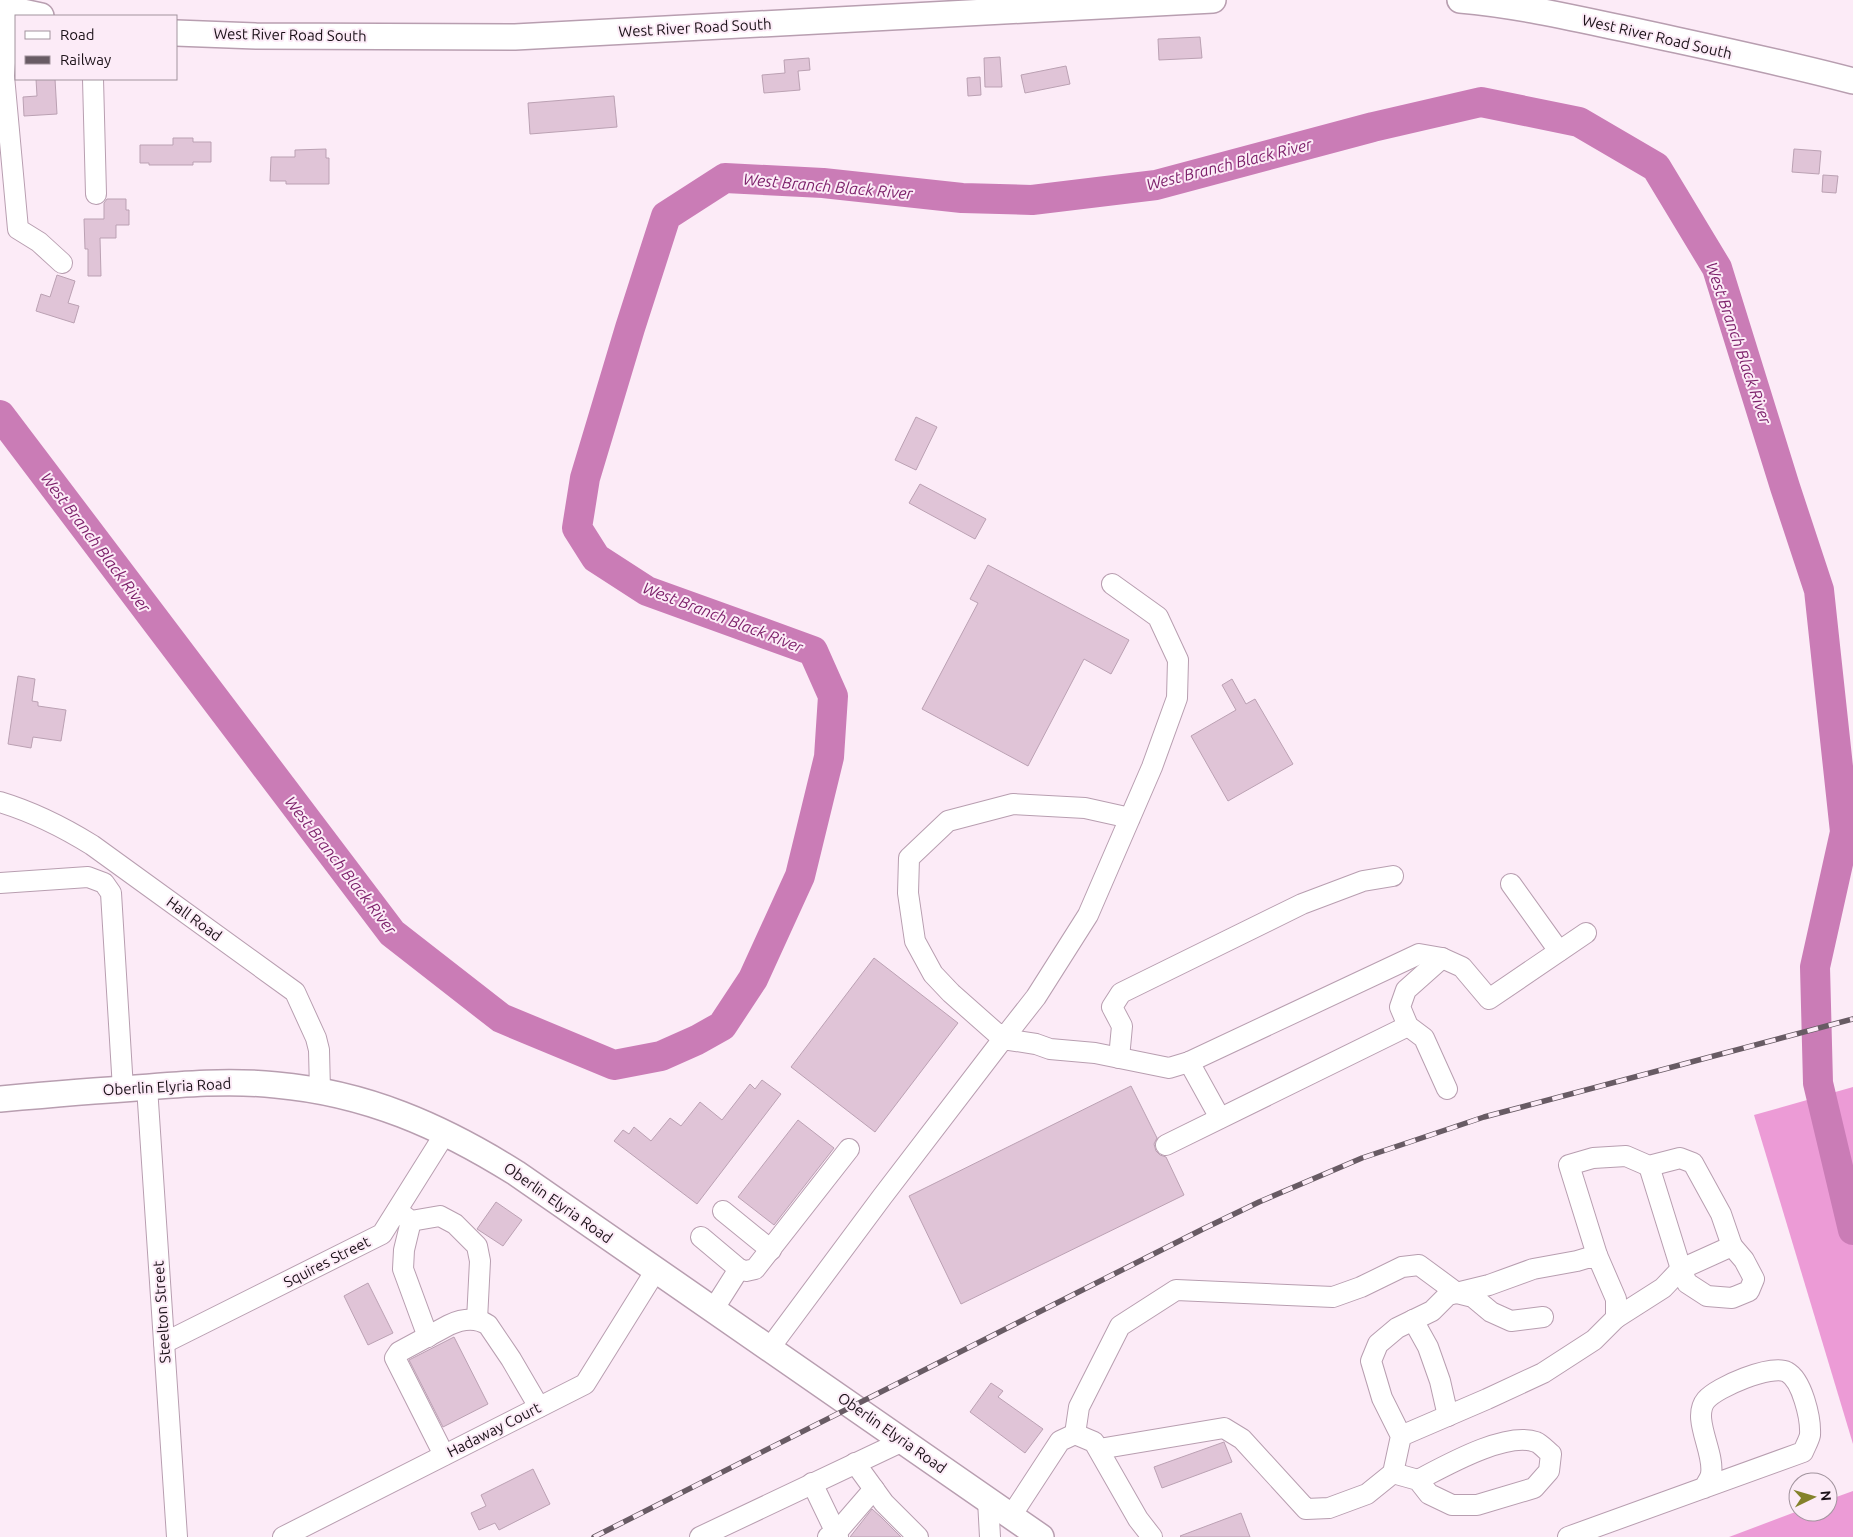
<svg xmlns="http://www.w3.org/2000/svg" width="1853" height="1537" font-family="Ubuntu,sans-serif">
	<rect width="100%" height="100%" fill="#fcebf7"/>
	<g fill="#ec9bd6">
		<polygon points="1853,1087 1853,1444 1754,1115"/>
		<polygon points="1853,1491 1853,1537 1729,1537 1798,1511 1828,1512 1828,1500"/>
	</g>
	<g fill="none" stroke-linecap="round" stroke-linejoin="round">
		<polyline stroke="#ca7cb6" stroke-width="30" points="0,415 392,933 501,1018 614,1065 661,1056 697,1040 722,1026 753,979 800,876 829,757 833,696 813,651 647,591 596,558 577,528 585,478 630,328 666,216 725,178 823,183 962,198 1032,200 1156,185 1373,127 1481,102 1579,122 1656,167 1717,268 1785,487 1819,590 1845,832 1815,967 1818,1083 1853,1230"/>
	</g>
	<g fill="#e0c4d7" stroke="#bba1b3">
		<polygon points="1200,37 1202,58 1159,60 1158,39"/>
		<polygon points="1000,57 1002,87 985,87 984,58"/>
		<polygon points="809,58 810,70 798,71 800,90 764,93 762,75 785,73 784,60"/>
		<polygon points="1066,66 1070,84 1025,93 1021,75"/>
		<polygon points="980,77 981,95 968,96 967,78"/>
		<polygon points="36,79 55,79 57,114 24,116 23,97 37,96"/>
		<polygon points="614,96 617,127 530,134 528,103"/>
		<polygon points="173,138 193,138 193,142 211,142 211,162 193,162 193,165 149,165 149,163 140,163 140,145 173,145"/>
		<polygon points="326,149 326,158 329,158 329,184 286,184 286,181 270,181 271,157 295,157 295,150"/>
		<polygon points="1794,149 1821,151 1819,174 1792,172"/>
		<polygon points="1823,175 1838,176 1836,193 1822,192"/>
		<polygon points="107,199 126,199 126,210 129,210 129,225 116,225 116,238 100,238 101,276 88,276 88,249 85,249 84,219 104,219 104,203"/>
		<polygon points="57,275 75,281 68,303 79,306 74,323 36,311 41,294 50,297"/>
		<polygon points="916,417 937,427 916,470 895,460"/>
		<polygon points="920,484 986,519 975,539 909,503"/>
		<polygon points="988,565 1129,640 1111,674 1084,659 1028,766 922,709 978,603 970,599"/>
		<polygon points="18,676 35,679 32,701 38,702 38,706 66,710 61,741 33,737 31,748 8,744"/>
		<polygon points="1232,679 1246,704 1255,699 1293,764 1228,801 1191,736 1236,710 1222,685"/>
		<polygon points="874,958 958,1023 875,1132 791,1067"/>
		<polygon points="762,1080 781,1094 697,1204 614,1141 623,1130 629,1134 634,1127 651,1141 670,1118 681,1126 700,1102 722,1120 750,1084 755,1089"/>
		<polygon points="1131,1086 1157,1138 1154,1144 1156,1151 1160,1155 1166,1157 1184,1195 961,1304 909,1196"/>
		<polygon points="798,1120 834,1148 774,1225 738,1197"/>
		<polygon points="496,1202 522,1220 503,1246 477,1229"/>
		<polygon points="368,1283 393,1333 368,1345 344,1296"/>
		<polygon points="454,1337 488,1404 443,1427 409,1360"/>
		<polygon points="991,1383 1003,1391 998,1397 1043,1429 1025,1453 970,1412"/>
		<polygon points="1224,1442 1232,1462 1162,1488 1154,1467"/>
		<polygon points="533,1469 550,1504 499,1530 495,1523 479,1530 471,1513 486,1506 481,1495"/>
		<polygon points="872,1509 881,1517 901,1537 850,1537"/>
		<polygon points="1241,1513 1250,1537 1181,1537 1180,1536"/>
	</g>
	<g fill="none" stroke-linecap="round" stroke-linejoin="round">
		<g stroke="#b89eb0" stroke-width="22">
			<g id="minor">
				<polyline points="9,9 4,76 18,229 39,242 62,263"/>
				<polyline points="93,79 96,194"/>
				<polyline points="1112,584 1158,617 1178,660 1177,698 1152,767 1088,915 1036,997 1003,1039 951,993 933,974 915,941 908,893 909,858 948,821 1013,804 1085,808 1130,818"/>
				<path d="M 0,802 C 33,812 63,827 92,845 L 295,992 L 316,1038 L 319,1050 L 320,1091"/>
				<polyline points="0,883 88,877 104,883 111,893 123,1089"/>
				<polyline points="1511,884 1559,951"/>
				<polyline points="1442,958 1406,990 1400,1007 1408,1026 1424,1038 1447,1089"/>
				<polyline points="1119,1058 1122,1026 1112,1007 1121,993 1302,904 1363,881 1393,876"/>
				<polyline points="1189,1062 1220,1118"/>
				<polyline points="147,1087 177,1537"/>
				<polyline points="1166,1145 1408,1026"/>
				<polyline points="1649,1166 1681,1269 1687,1283 1707,1296 1732,1298 1749,1291 1754,1279 1744,1260 1732,1246"/>
				<polyline points="397,1211 411,1221 440,1216 455,1224 477,1246 480,1261 477,1320"/>
				<polyline points="723,1211 771,1250"/>
				<polyline points="411,1221 404,1250 403,1269 428,1337"/>
				<polyline points="701,1237 739,1269"/>
				<polyline points="1597,1255 1569,1165 1593,1158 1626,1156 1649,1166 1680,1158 1693,1163 1721,1214 1732,1246 1681,1269 1663,1288 1616,1318"/>
				<polyline points="713,1310 739,1269 746,1271 755,1269 849,1149"/>
				<polyline points="1413,1320 1428,1347 1440,1381 1448,1416"/>
				<polyline points="164,1343 382,1234 446,1132"/>
				<polyline points="769,1349 882,1197 1003,1039 1036,1044 1050,1049 1095,1053 1169,1068 1189,1062 1419,954 1442,958 1462,967 1489,999 1586,933"/>
				<polyline points="1075,1434 1079,1407 1120,1326 1176,1290 1333,1297 1361,1287 1402,1267 1419,1265 1457,1293 1473,1297 1491,1312 1511,1321 1543,1317"/>
				<polyline points="1099,1449 1224,1428 1242,1439 1306,1509 1329,1508 1367,1494 1393,1473 1401,1436 1382,1398 1371,1361 1378,1344 1397,1328 1432,1311 1448,1295 1489,1285 1533,1269 1577,1261 1597,1255 1616,1299 1616,1318 1594,1340 1543,1373 1487,1399 1401,1436"/>
				<path d="M 444,1455 L 395,1358 L 399,1352 L 449,1325 C 462,1319 476,1317 488,1325 L 511,1359 L 539,1407"/>
				<polyline points="855,1463 884,1503 918,1537"/>
				<path d="M 1393,1473 L 1418,1480 L 1429,1494 L 1452,1505 L 1477,1505 L 1534,1488 L 1549,1471 L 1551,1454 C 1547,1451 1541,1444 1536,1442 C 1506,1431 1445,1466 1418,1480"/>
				<polyline points="812,1483 838,1537"/>
				<polyline points="988,1500 990,1537"/>
				<polyline points="1011,1516 1060,1441 1075,1434 1094,1442 1138,1519 1152,1537"/>
				<polyline points="283,1537 585,1384 656,1270"/>
				<polyline points="700,1537 903,1441"/>
				<polyline points="828,1537 836,1533 874,1489"/>
				<path d="M 1568,1537 L 1803,1452 C 1805,1447 1809,1440 1810,1435 C 1811,1418 1802,1380 1787,1372 C 1771,1364 1717,1387 1706,1400 C 1691,1418 1715,1452 1711,1474 C 1710,1479 1706,1484 1704,1488"/>
			</g>
		</g>
		<g stroke="#b89eb0" stroke-width="28">
			<g id="major">
				<path d="M 1460,0 C 1519,5 1577,19 1635,31 C 1708,47 1781,62 1853,81"/>
				<polyline points="0,7 41,16"/>
				<polyline points="176,33 256,36 515,37 1213,0"/>
				<path d="M 0,1099 C 45,1095 91,1091 136,1088 C 183,1084 230,1080 276,1085 C 366,1093 441,1126 516,1173 L 1041,1537"/>
			</g>
		</g>
		<use href="#minor" stroke="#fff" stroke-width="20"/>
		<use href="#major" stroke="#fff" stroke-width="25"/>
		<g stroke="#685b64" stroke-width="5.5">
			<polyline id="rail" points="594,1537 1203,1229 1259,1202 1362,1158 1484,1117 1853,1019"/>
		</g>
		<use href="#rail" stroke="#fcebf7" stroke-width="4" stroke-dasharray="11" stroke-linecap="butt"/>
	</g>
	<g text-anchor="middle" stroke-width="4" stroke-linejoin="round" paint-order="stroke">
		<g font-size="15" fill="#1b1118" stroke="#fcebf7">
			<text transform="translate(695 28) rotate(-3)" y="5">West River Road South</text>
			<text transform="translate(290 35) rotate(1)" y="5">West River Road South</text>
			<text transform="translate(1657 37) rotate(13)" y="5">West River Road South</text>
			<text transform="translate(194 919) rotate(36)" y="5">Hall Road</text>
			<text transform="translate(167 1087) rotate(-3)" y="5">Oberlin Elyria Road</text>
			<text transform="translate(558 1203) rotate(35)" y="5">Oberlin Elyria Road</text>
			<text transform="translate(327 1262) rotate(-27)" y="5">Squires Street</text>
			<text transform="translate(162 1312) rotate(-94)" y="5">Steelton Street</text>
			<text transform="translate(494 1430) rotate(-27)" y="5">Hadaway Court</text>
			<text transform="translate(892 1433) rotate(35)" y="5">Oberlin Elyria Road</text>
		</g>
		<g font-size="16" font-style="italic" fill="#7d216b" stroke="#fcebf7">
			<text transform="translate(1229 164) rotate(-14)" y="6">West Branch Black River</text>
			<text transform="translate(828 186) rotate(5)" y="6">West Branch Black River</text>
			<text transform="translate(1739 343) rotate(71)" y="6">West Branch Black River</text>
			<text transform="translate(96 542) rotate(53)" y="6">West Branch Black River</text>
			<text transform="translate(723 617) rotate(21)" y="6">West Branch Black River</text>
			<text transform="translate(341 865) rotate(52)" y="6">West Branch Black River</text>
		</g>
	</g>
	<rect x="15" y="15" width="162" height="65" fill="#fcebf7" stroke="#a2949e"/>
	<rect x="25" y="31" width="25" height="8" fill="#ffffff" stroke="#a2949e"/>
	<text x="60" y="40" font-size="15" fill="#1b1118">Road</text>
	<rect x="25" y="56" width="25" height="8" fill="#685b64" stroke="#a2949e"/>
	<text x="60" y="65" font-size="15" fill="#1b1118">Railway</text>
	<g transform="translate(1813 1497) rotate(85)"><circle r="24" fill="#fcebf7" stroke="#a2949e"/>
	<path d="M0-4L9 19L0 12L-9 19Z" fill="#84822b"/>
	<text y="-8" font-size="14" font-weight="bold" text-anchor="middle" fill="#1b1118">N</text>
	</g>
</svg>
